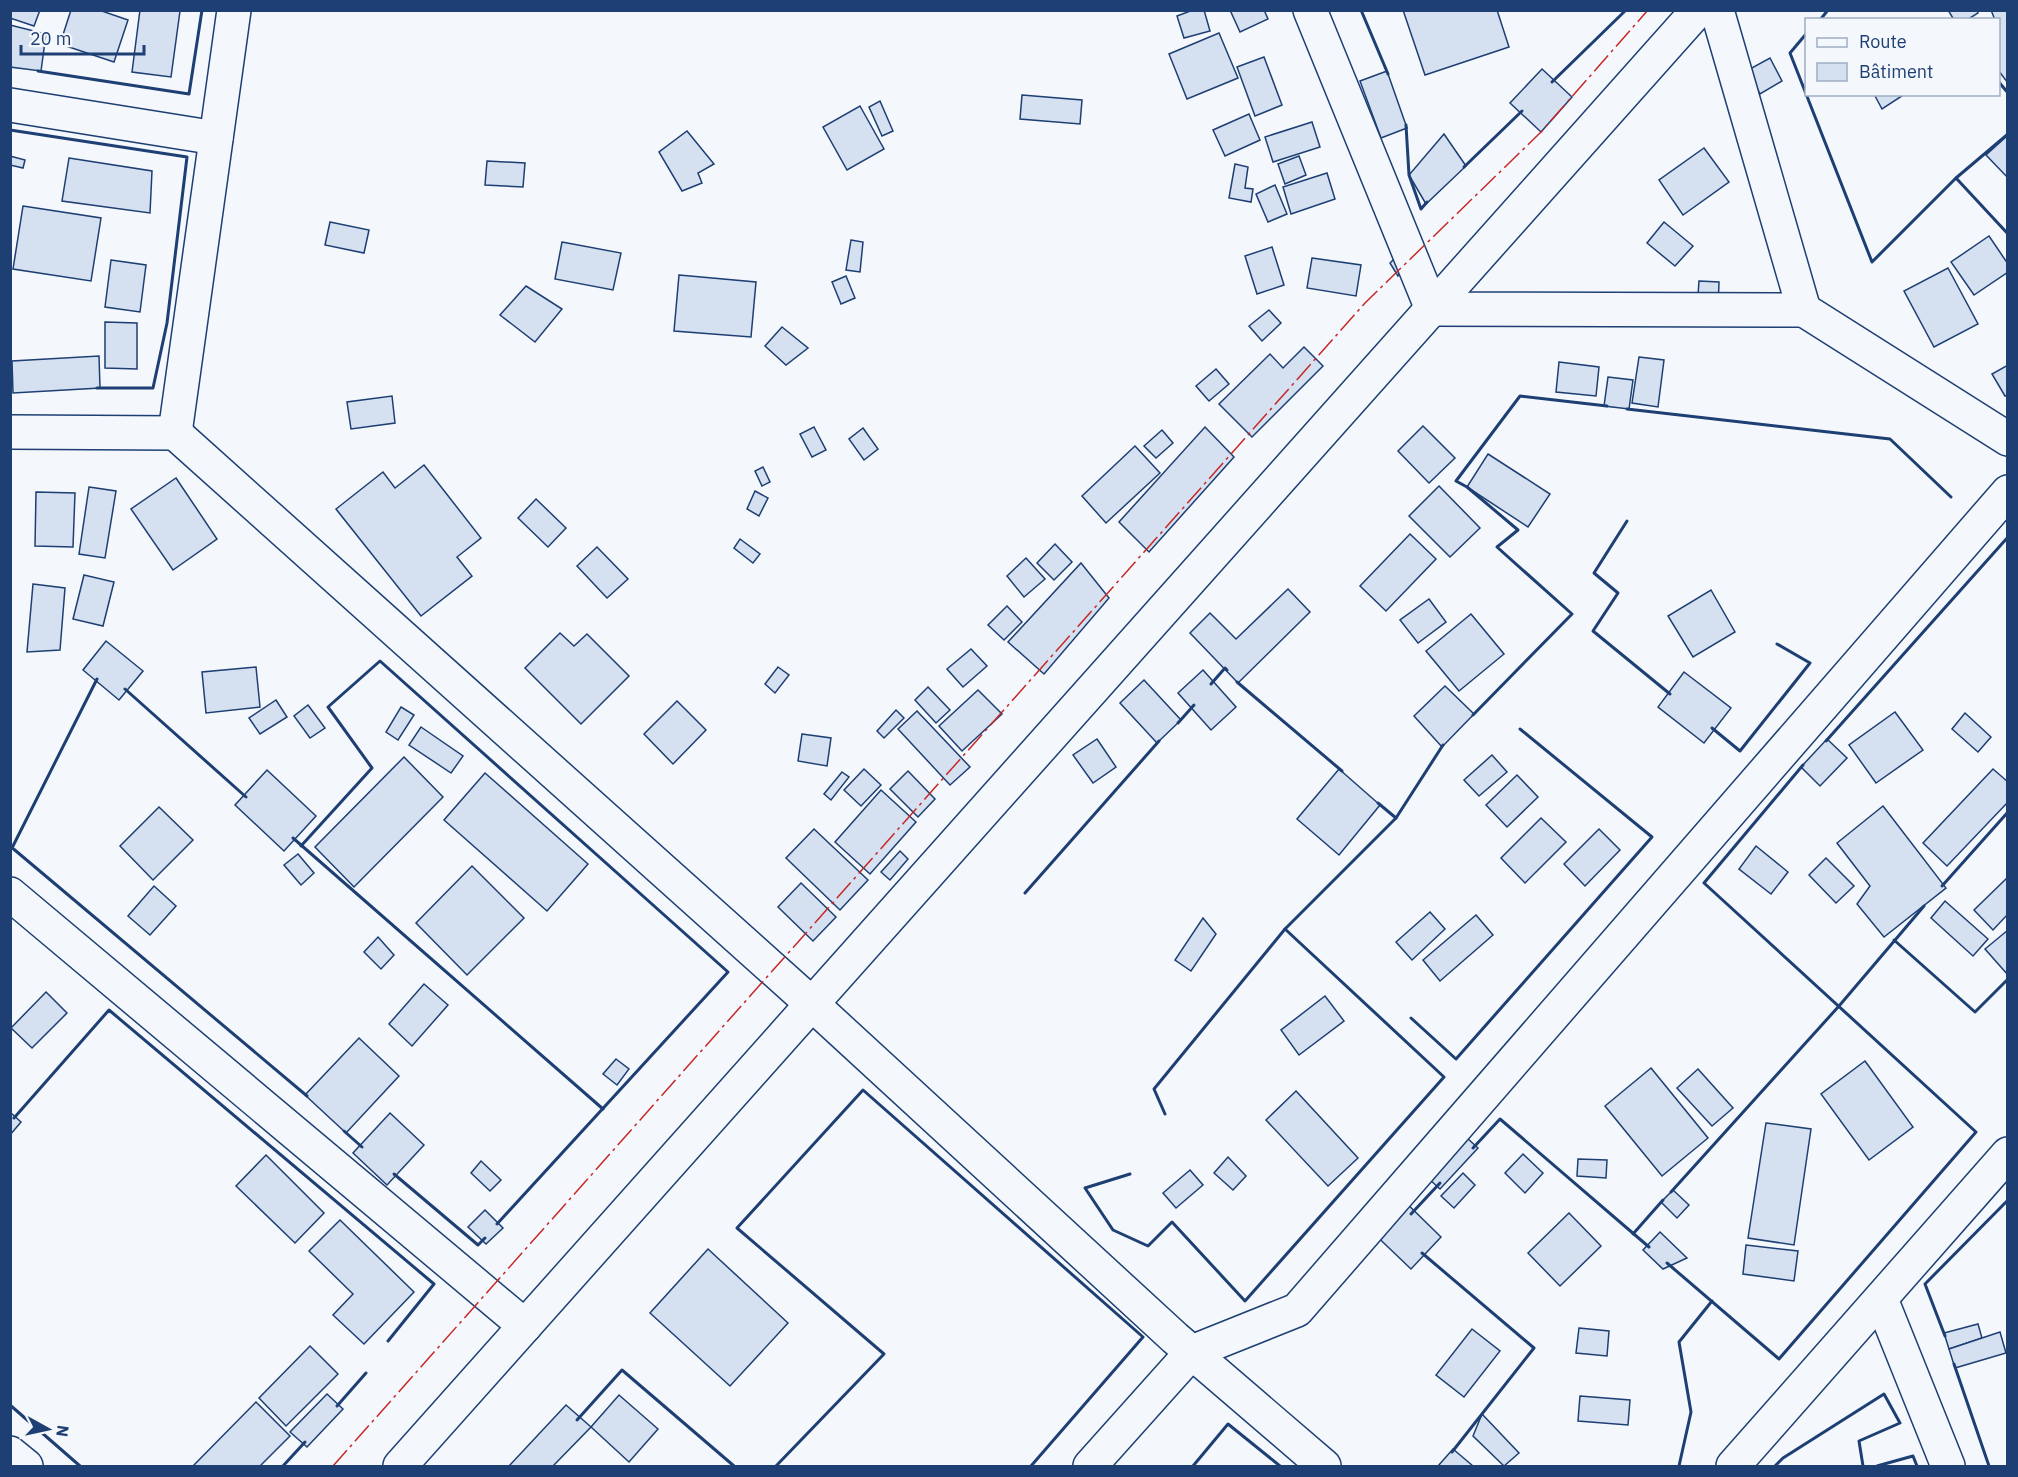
<svg xmlns="http://www.w3.org/2000/svg" width="2018" height="1477" font-family="'IBM Plex Sans',sans-serif">
	<rect width="100%" height="100%" fill="#f4f7fb"/>
	<g fill="#d5e0f0" stroke="#1d3f73" stroke-width="1.5">
		<polygon points="10,10 40,10 34,26 10,18"/>
		<polygon points="71,10 99,10 128,20 114,62 60,44"/>
		<polygon points="140,10 180,11 171,77 132,72"/>
		<polygon points="1193,10 1204,10 1210,31 1184,38 1177,16"/>
		<polygon points="1230,10 1264,10 1268,19 1240,32"/>
		<polygon points="1403,10 1497,10 1509,47 1425,75"/>
		<polygon points="1948,10 1977,10 1978,13 1967,20 1954,20"/>
		<polygon points="1991,10 2008,10 2008,83 1998,70 1998,20 1995,20"/>
		<polygon points="10,25 46,34 41,71 10,67"/>
		<polygon points="1219,33 1238,78 1187,99 1169,54"/>
		<polygon points="1264,57 1282,105 1255,116 1237,67"/>
		<polygon points="1770,58 1782,81 1760,94 1748,70"/>
		<polygon points="1542,69 1572,97 1541,132 1510,103"/>
		<polygon points="1387,71 1407,128 1381,138 1360,81"/>
		<polygon points="1874,94 1905,94 1882,109"/>
		<polygon points="1022,95 1082,100 1080,124 1020,119"/>
		<polygon points="880,101 893,131 882,136 869,107"/>
		<polygon points="860,106 884,149 847,170 823,127"/>
		<polygon points="1249,114 1260,140 1225,156 1213,130"/>
		<polygon points="1312,122 1320,147 1273,162 1265,137"/>
		<polygon points="687,131 714,164 698,173 702,183 682,191 659,152"/>
		<polygon points="1444,134 1466,166 1426,204 1409,175"/>
		<polygon points="2008,135 2008,178 1986,155"/>
		<polygon points="1704,148 1729,182 1683,215 1659,180"/>
		<polygon points="10,156 25,160 23,168 10,165"/>
		<polygon points="1299,156 1306,175 1285,184 1278,164"/>
		<polygon points="69,158 152,171 150,213 62,201"/>
		<polygon points="487,161 525,163 523,187 485,185"/>
		<polygon points="1235,164 1248,167 1245,188 1253,189 1251,202 1229,198"/>
		<polygon points="1327,173 1335,199 1291,214 1283,187"/>
		<polygon points="1275,185 1287,214 1268,222 1256,194"/>
		<polygon points="23,206 101,218 91,281 13,269"/>
		<polygon points="330,222 369,230 364,253 325,245"/>
		<polygon points="1664,222 1693,246 1675,266 1647,243"/>
		<polygon points="1989,236 2008,264 2008,272 1974,295 1951,262"/>
		<polygon points="851,240 863,242 860,272 846,270"/>
		<polygon points="562,242 621,253 613,290 555,279"/>
		<polygon points="1272,247 1284,285 1257,294 1245,256"/>
		<polygon points="1403,250 1412,260 1398,276 1390,263"/>
		<polygon points="1312,258 1361,265 1356,296 1307,288"/>
		<polygon points="111,260 146,265 140,312 105,307"/>
		<polygon points="1948,268 1978,324 1934,347 1904,291"/>
		<polygon points="679,275 756,282 751,337 674,331"/>
		<polygon points="846,276 855,298 841,304 832,282"/>
		<polygon points="1699,281 1719,282 1718,310 1697,309"/>
		<polygon points="526,286 562,309 535,342 500,315"/>
		<polygon points="1269,310 1281,323 1262,341 1249,326"/>
		<polygon points="105,322 137,323 137,369 105,368"/>
		<polygon points="782,327 808,348 786,365 765,346"/>
		<polygon points="1304,347 1323,366 1252,437 1219,404 1270,354 1283,368"/>
		<polygon points="99,356 100,388 13,393 12,361"/>
		<polygon points="1639,357 1664,360 1658,407 1632,403"/>
		<polygon points="1559,362 1599,367 1596,396 1556,392"/>
		<polygon points="2008,365 2008,395 2005,396 1992,374"/>
		<polygon points="1216,369 1229,384 1209,401 1196,386"/>
		<polygon points="1608,377 1633,380 1629,409 1604,406"/>
		<polygon points="392,396 395,423 351,429 347,402"/>
		<polygon points="1423,426 1455,458 1429,483 1398,451"/>
		<polygon points="814,427 826,450 812,457 800,434"/>
		<polygon points="1205,427 1234,457 1149,552 1119,522"/>
		<polygon points="863,428 878,449 864,460 849,439"/>
		<polygon points="1162,430 1173,443 1156,458 1144,446"/>
		<polygon points="1135,446 1160,473 1106,523 1082,496"/>
		<polygon points="1488,454 1550,494 1528,527 1467,487"/>
		<polygon points="424,465 481,538 457,557 472,576 421,616 336,509 383,472 395,488"/>
		<polygon points="763,467 770,482 762,486 755,471"/>
		<polygon points="176,478 217,539 173,570 131,509"/>
		<polygon points="1439,486 1480,528 1450,557 1409,516"/>
		<polygon points="89,487 116,491 105,558 79,554"/>
		<polygon points="755,491 768,498 759,516 747,509"/>
		<polygon points="36,492 75,493 73,547 35,546"/>
		<polygon points="536,499 566,528 548,547 518,518"/>
		<polygon points="1410,534 1436,559 1386,611 1360,586"/>
		<polygon points="740,539 760,554 753,563 734,548"/>
		<polygon points="1055,544 1072,562 1054,580 1037,563"/>
		<polygon points="597,547 628,579 607,598 577,566"/>
		<polygon points="1026,558 1045,579 1024,597 1007,576"/>
		<polygon points="1081,563 1109,598 1044,674 1008,642"/>
		<polygon points="84,575 114,582 103,626 73,619"/>
		<polygon points="33,584 65,588 60,650 27,652"/>
		<polygon points="1288,589 1310,612 1238,683 1190,633 1210,613 1236,639"/>
		<polygon points="1711,590 1735,632 1693,657 1668,616"/>
		<polygon points="1429,599 1446,622 1418,643 1400,620"/>
		<polygon points="1007,606 1022,622 1004,640 988,625"/>
		<polygon points="1471,614 1504,654 1459,691 1426,651"/>
		<polygon points="560,633 574,646 587,634 629,676 581,724 525,668"/>
		<polygon points="106,641 143,671 119,700 83,670"/>
		<polygon points="971,649 987,666 963,687 947,669"/>
		<polygon points="256,667 260,707 206,713 202,672"/>
		<polygon points="778,667 789,675 775,693 765,684"/>
		<polygon points="1203,670 1236,707 1211,730 1178,693"/>
		<polygon points="1684,672 1731,708 1704,743 1658,707"/>
		<polygon points="1144,680 1181,720 1157,743 1120,703"/>
		<polygon points="1445,686 1474,714 1442,747 1414,716"/>
		<polygon points="928,687 950,710 936,723 915,700"/>
		<polygon points="978,690 1002,714 962,751 939,726"/>
		<polygon points="276,700 287,717 260,734 249,718"/>
		<polygon points="677,701 706,730 673,764 644,734"/>
		<polygon points="308,705 325,728 310,738 294,716"/>
		<polygon points="401,707 414,715 398,740 386,732"/>
		<polygon points="896,710 904,718 884,738 877,731"/>
		<polygon points="917,711 970,767 950,785 898,729"/>
		<polygon points="1895,712 1923,750 1876,783 1849,745"/>
		<polygon points="1965,713 1991,737 1978,752 1952,729"/>
		<polygon points="421,727 463,756 451,773 409,745"/>
		<polygon points="802,734 831,738 827,766 798,761"/>
		<polygon points="1097,739 1116,767 1093,783 1073,755"/>
		<polygon points="1827,739 1847,758 1820,786 1801,767"/>
		<polygon points="1492,755 1507,772 1479,796 1464,780"/>
		<polygon points="404,757 443,797 354,887 315,847"/>
		<polygon points="864,769 881,785 861,806 844,790"/>
		<polygon points="1339,769 1380,805 1339,855 1297,819"/>
		<polygon points="1993,769 2008,782 2008,802 1947,866 1923,843"/>
		<polygon points="267,770 316,816 284,851 235,805"/>
		<polygon points="908,771 935,799 918,817 890,789"/>
		<polygon points="842,772 849,777 831,800 824,794"/>
		<polygon points="485,773 588,864 547,911 444,820"/>
		<polygon points="1517,775 1538,797 1507,827 1486,805"/>
		<polygon points="881,790 916,822 870,874 835,842"/>
		<polygon points="1883,806 1946,888 1884,937 1857,904 1870,886 1837,843"/>
		<polygon points="159,807 193,840 153,880 120,846"/>
		<polygon points="1541,818 1566,842 1525,883 1501,858"/>
		<polygon points="814,829 868,880 840,910 786,858"/>
		<polygon points="1599,829 1620,850 1585,886 1564,864"/>
		<polygon points="1756,846 1788,872 1771,894 1739,869"/>
		<polygon points="900,851 908,859 890,880 881,872"/>
		<polygon points="298,854 314,873 301,885 284,865"/>
		<polygon points="1826,858 1854,886 1836,903 1809,875"/>
		<polygon points="472,866 524,918 467,975 416,923"/>
		<polygon points="2008,877 2008,914 1993,930 1974,910"/>
		<polygon points="801,883 836,917 813,941 778,907"/>
		<polygon points="154,886 176,906 150,935 128,916"/>
		<polygon points="1945,901 1988,939 1973,956 1931,918"/>
		<polygon points="1430,912 1445,929 1412,960 1396,942"/>
		<polygon points="1476,915 1493,935 1440,981 1423,960"/>
		<polygon points="1203,918 1216,934 1191,971 1175,960"/>
		<polygon points="2008,930 2008,975 1985,949"/>
		<polygon points="378,937 394,955 381,969 364,952"/>
		<polygon points="424,984 448,1005 412,1046 389,1024"/>
		<polygon points="46,992 67,1013 32,1048 11,1028"/>
		<polygon points="1325,996 1344,1021 1299,1055 1281,1030"/>
		<polygon points="359,1038 399,1076 346,1133 305,1095"/>
		<polygon points="616,1059 629,1069 617,1085 603,1074"/>
		<polygon points="1865,1061 1913,1127 1869,1160 1821,1094"/>
		<polygon points="1651,1068 1708,1138 1662,1176 1605,1106"/>
		<polygon points="1698,1069 1733,1108 1712,1126 1677,1088"/>
		<polygon points="1296,1091 1358,1158 1328,1186 1266,1120"/>
		<polygon points="10,1112 21,1122 10,1135"/>
		<polygon points="390,1113 424,1145 387,1185 353,1153"/>
		<polygon points="1766,1123 1811,1129 1794,1245 1748,1238"/>
		<polygon points="1456,1128 1478,1148 1440,1189 1418,1169"/>
		<polygon points="1523,1154 1543,1173 1525,1193 1505,1173"/>
		<polygon points="266,1155 324,1213 295,1243 236,1186"/>
		<polygon points="1228,1157 1246,1176 1233,1190 1214,1173"/>
		<polygon points="1578,1159 1607,1160 1606,1178 1577,1176"/>
		<polygon points="481,1161 501,1180 490,1191 471,1173"/>
		<polygon points="1190,1170 1203,1185 1176,1208 1163,1193"/>
		<polygon points="1463,1173 1475,1185 1454,1208 1441,1196"/>
		<polygon points="1673,1190 1689,1205 1677,1218 1661,1202"/>
		<polygon points="1397,1194 1441,1237 1411,1269 1366,1226"/>
		<polygon points="485,1210 503,1228 486,1244 468,1227"/>
		<polygon points="1569,1213 1601,1246 1560,1286 1528,1253"/>
		<polygon points="340,1220 414,1292 364,1344 333,1315 353,1294 309,1251"/>
		<polygon points="1660,1232 1687,1258 1663,1269 1643,1250"/>
		<polygon points="1746,1245 1798,1251 1794,1281 1743,1274"/>
		<polygon points="708,1249 788,1323 730,1386 650,1313"/>
		<polygon points="1978,1324 1982,1338 1949,1349 1944,1333"/>
		<polygon points="1579,1328 1609,1331 1607,1356 1576,1353"/>
		<polygon points="1472,1329 1500,1351 1464,1397 1436,1375"/>
		<polygon points="2000,1332 2006,1353 1955,1368 1949,1349"/>
		<polygon points="310,1346 338,1374 286,1426 259,1398"/>
		<polygon points="327,1394 343,1409 307,1447 290,1432"/>
		<polygon points="619,1395 658,1429 629,1462 591,1427"/>
		<polygon points="1580,1396 1630,1400 1628,1425 1578,1421"/>
		<polygon points="256,1402 290,1436 260,1466 193,1466"/>
		<polygon points="566,1405 591,1427 553,1466 509,1466"/>
		<polygon points="1482,1414 1519,1453 1504,1466 1473,1436"/>
		<polygon points="1453,1449 1473,1466 1438,1466"/>
	</g>
	<g fill="none" stroke-linecap="round" stroke-linejoin="round">
		<g stroke="#1d3f73" stroke-width="36">
			<g id="minor">
				<polyline points="1310,10 1432,309 1804,310"/>
				<polyline points="1717,10 1804,310 2008,439"/>
				<polyline points="10,105 216,138"/>
				<polyline points="10,432 175,433 234,10"/>
				<polyline points="175,433 812,1004 1175,1338 1324,1466"/>
				<polyline points="10,894 525,1326"/>
				<polyline points="1881,1299 1948,1466"/>
				<polyline points="10,1453 26,1466"/>
				<polyline points="1090,1466 1192,1352 1297,1310 2008,492"/>
				<polyline points="1733,1466 2008,1154"/>
			</g>
		</g>
		<g stroke="#1d3f73" stroke-width="36">
			<polyline id="trunk" points="400,1466 1698,10"/>
		</g>
		<use href="#minor" stroke="#f4f7fb" stroke-width="33"/>
		<use href="#trunk" stroke="#f4f7fb" stroke-width="33"/>
		<g stroke="#1d3f73" stroke-width="3">
			<polyline points="1361,10 1388,74"/>
			<polyline points="1820,20 1828,10"/>
			<polyline points="1806,34 1790,53 1872,262 1956,178 2008,134"/>
			<polyline points="38,71 189,94 202,10"/>
			<polyline points="1998,81 2008,93"/>
			<polyline points="1552,82 1626,10"/>
			<polyline points="1406,125 1409,175 1421,209 1427,202"/>
			<polyline points="10,130 187,157 167,323 153,388 97,388"/>
			<polyline points="1464,167 1522,111"/>
			<polyline points="1956,178 2008,234"/>
			<polyline points="1627,409 1890,439 1951,497"/>
			<polyline points="1627,521 1594,573 1618,593 1593,631 1670,694"/>
			<polyline points="1237,682 1342,771"/>
			<polyline points="1211,684 1225,668 1227,670"/>
			<polyline points="125,689 246,797"/>
			<polyline points="1473,715 1572,614 1497,547 1518,530 1467,487 1456,481 1520,396 1607,406"/>
			<polyline points="1178,723 1194,705"/>
			<polyline points="1712,728 1740,751 1810,663 1777,644"/>
			<polyline points="1826,741 2008,537"/>
			<polyline points="1378,803 1396,818 1443,745"/>
			<polyline points="293,838 603,1109"/>
			<polyline points="10,846 307,1096"/>
			<polyline points="13,846 97,679"/>
			<polyline points="301,846 372,768 328,707 380,661 728,972 497,1224"/>
			<polyline points="1942,886 2008,812"/>
			<polyline points="1025,893 1159,741"/>
			<polyline points="1894,940 1975,1012 2008,979"/>
			<polyline points="1411,1018 1456,1059 1652,837 1520,729"/>
			<polyline points="1165,1114 1154,1089 1285,929 1396,818"/>
			<polyline points="14,1118 109,1010 434,1284 388,1341"/>
			<polyline points="344,1131 362,1147"/>
			<polyline points="1473,1148 1500,1119 1649,1247"/>
			<polyline points="394,1174 478,1245 485,1238"/>
			<polyline points="1130,1174 1085,1188 1113,1230 1148,1246 1172,1222 1245,1301 1444,1077 1285,929"/>
			<polyline points="1671,1192 1839,1006 1924,906"/>
			<polyline points="1411,1214 1440,1183"/>
			<polyline points="1633,1234 1663,1200"/>
			<polyline points="1422,1253 1534,1348 1452,1452"/>
			<polyline points="1667,1263 1779,1359 1976,1132 1704,883 1803,765"/>
			<polyline points="1945,1336 1925,1284 2008,1200"/>
			<polyline points="1954,1364 1989,1466"/>
			<polyline points="10,1405 80,1466"/>
			<polyline points="337,1406 366,1373"/>
			<polyline points="577,1420 622,1370 734,1466"/>
			<polyline points="283,1466 305,1442"/>
			<polyline points="776,1466 884,1354 737,1228 863,1090 1143,1337 1031,1466"/>
			<polyline points="1193,1466 1228,1424 1280,1466"/>
			<polyline points="1679,1466 1691,1412 1679,1342 1712,1301"/>
			<polyline points="1775,1466 1783,1458 1884,1394 1900,1423 1859,1441 1863,1466"/>
			<polyline points="1877,1466 1913,1456 1917,1466"/>
		</g>
		<polyline stroke="#c62828" stroke-width="1.5" stroke-dasharray="21 4.5 3 4.5" stroke-linecap="butt" points="333,1466 1365,303 1541,132 1648,10"/>
	</g>
	<rect width="2018" height="1477" fill="none" stroke="#1d3f73" stroke-width="24"/>
	<rect x="1805" y="18" width="195" height="78" fill="#f4f7fb" stroke="#9eadc5" stroke-width="1.5"/>
	<rect x="1817" y="38" width="30" height="9" fill="#f4f7fb" stroke="#9eadc5" stroke-width="1.5"/>
	<text x="1859" y="48" font-size="18" fill="#1d3f73">Route</text>
	<rect x="1817" y="63" width="30" height="18" fill="#d5e0f0" stroke="#9eadc5" stroke-width="1.5"/>
	<text x="1859" y="78" font-size="18" fill="#1d3f73">Bâtiment</text>
	<g transform="translate(48 1429) rotate(98)" stroke="#f4f7fb" stroke-width="4.5" paint-order="stroke">
	<path d="M0-4.5L10 22L0 15L-10 22Z" fill="#1d3f73"/>
	<text y="-9" font-size="16" font-weight="bold" text-anchor="middle" fill="#1d3f73">N</text>
	</g>
	<path d="M21 45v9h123v-9" fill="none" stroke="#1d3f73" stroke-width="3"/>
	<text x="30" y="45" font-size="18" fill="#1d3f73" stroke="#f4f7fb" stroke-width="4.5" paint-order="stroke">20 m</text>
</svg>
